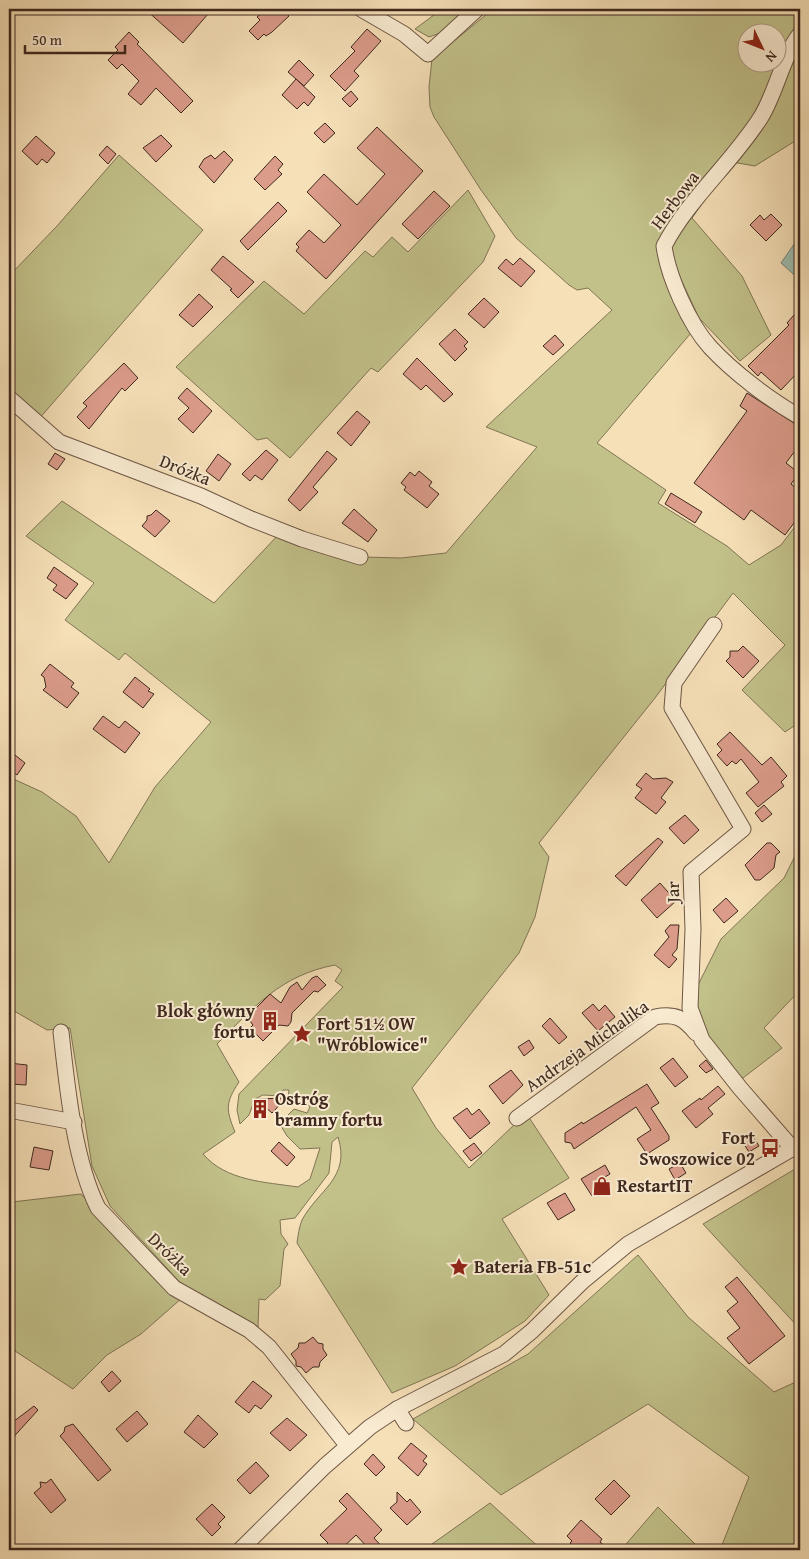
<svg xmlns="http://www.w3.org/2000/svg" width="809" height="1559" font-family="'Gentium Book Plus',serif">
	<rect width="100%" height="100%" fill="#f6e0b8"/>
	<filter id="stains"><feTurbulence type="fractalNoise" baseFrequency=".004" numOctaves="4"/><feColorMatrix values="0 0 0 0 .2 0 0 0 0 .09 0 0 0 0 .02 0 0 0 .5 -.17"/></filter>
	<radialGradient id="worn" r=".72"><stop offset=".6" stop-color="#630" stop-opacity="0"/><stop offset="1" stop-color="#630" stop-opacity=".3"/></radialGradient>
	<g fill="#c2c18a" stroke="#807454" fill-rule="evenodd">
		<polygon points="442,9 469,9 443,32 429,37 415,29"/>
		<path d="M 493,9 L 800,9 L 800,138 L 755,166 L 732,162 L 692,218 L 742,276 L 771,335 L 740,361 L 699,318 L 671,258 L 670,247 L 691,218 L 671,227 L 658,250 L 691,333 L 597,443 L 666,490 L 658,503 L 727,546 L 749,565 L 781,545 L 800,520 L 800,722 L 785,732 L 742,690 L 785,645 L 733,593 L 655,698 L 539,843 L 549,857 L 535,917 L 519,953 L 412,1088 L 436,1128 L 469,1168 L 516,1123 L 528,1116 L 569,1178 L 502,1219 L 549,1295 L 525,1321 L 455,1366 L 392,1393 L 297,1243 C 298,1236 299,1227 302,1220 C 318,1190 351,1178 338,1137 L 332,1142 L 329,1173 L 295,1218 L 280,1220 L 281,1234 L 288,1244 L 284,1249 L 280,1286 L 265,1300 L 259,1299 L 258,1327 L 188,1291 L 110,1206 L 92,1166 L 70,1028 L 47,1030 L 9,1008 L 9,777 L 42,792 L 76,816 L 109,863 L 155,787 L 211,722 L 125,653 L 119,660 L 65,620 L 94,583 L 26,536 L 62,501 L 214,603 L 280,533 L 363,557 L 401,558 L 446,553 L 537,447 L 486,427 L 612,310 L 588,288 L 577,290 L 569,285 L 516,238 L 481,190 L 434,117 L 430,107 L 429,87 L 432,59 ZM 746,32 L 776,32 L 776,62 L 746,62 ZM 335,965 L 342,970 L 335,981 L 343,987 L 239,1094 L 237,1110 L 240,1124 L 249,1115 L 255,1099 L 263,1095 L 281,1096 L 283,1090 L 289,1090 L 288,1100 L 307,1104 L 310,1107 L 307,1113 L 294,1109 L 285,1118 L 281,1126 L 287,1136 L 300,1149 L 320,1148 L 310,1179 L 298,1187 C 265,1182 226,1181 203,1154 L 235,1132 C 226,1110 225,1103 239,1082 L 217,1044 C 254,1007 281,975 335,965 Z"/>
		<polygon points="119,155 203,230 38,420 9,389 9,276 57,226"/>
		<polygon points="468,190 495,236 483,262 378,372 371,368 290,458 267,438 257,440 176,367 264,281 304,314 365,251 373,257 392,237 408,252"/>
		<polygon points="800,836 800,990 764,1028 782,1048 739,1081 712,1048 693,995 721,939 784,878 798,850"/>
		<polygon points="800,1166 800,1329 703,1224"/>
		<polygon points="81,1194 170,1290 182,1298 141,1334 107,1355 73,1389 9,1347 9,1209 12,1202"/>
		<polygon points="638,1255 688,1317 774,1392 800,1380 800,1550 720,1550 749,1477 648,1404 501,1495 413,1419 528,1354"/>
		<polygon points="490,1503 542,1550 424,1550 425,1549"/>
		<polygon points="658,1507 701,1550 621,1550"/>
	</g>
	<polygon fill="#9dbdb0" stroke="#778176" points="797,240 800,240 800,280 781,263"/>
	<g fill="#db9c8a" stroke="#3f281e">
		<polygon points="145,9 202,9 208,14 183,43"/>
		<polygon points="266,9 281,9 289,16 272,32 266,36 264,34 258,40 249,31 260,20 257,17"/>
		<polygon points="367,29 381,41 354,71 359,76 345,91 330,76 355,51 351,47"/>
		<polygon points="129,32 139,42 137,44 193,101 181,113 156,88 141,105 128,94 139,81 122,64 117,69 108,60 118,50 115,47"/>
		<polygon points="299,60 314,75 304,86 288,72"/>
		<polygon points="296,79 315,97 308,106 304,102 297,109 282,95"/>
		<polygon points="351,91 358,99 350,107 342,99"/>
		<polygon points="325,123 335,133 324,143 314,133"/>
		<polygon points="377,127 423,171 326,279 296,251 299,247 296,244 309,230 324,243 341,225 307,192 324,174 357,205 385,174 357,148"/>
		<polygon points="161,135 172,146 156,162 143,148"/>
		<polygon points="36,136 55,153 47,163 42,159 37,165 22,151"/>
		<polygon points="107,146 116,154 108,164 99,155"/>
		<polygon points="224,151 233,160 214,183 199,167 204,159 211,155 215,159"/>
		<polygon points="275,156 283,164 278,170 282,174 265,190 254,179"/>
		<polygon points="434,191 450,206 418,239 402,224"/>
		<polygon points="278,202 287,211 248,250 240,241"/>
		<polygon points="771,214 782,225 766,241 750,225 760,215 764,220"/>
		<polygon points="223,256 254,282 238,298 230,290 232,289 211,270"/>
		<polygon points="520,258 535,271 521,287 498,268 506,259 513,265"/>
		<polygon points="199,294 213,307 193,327 179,315"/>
		<polygon points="484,298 499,312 484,328 468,314"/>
		<polygon points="800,308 800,370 781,390 761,372 758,376 748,366 789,325 787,323"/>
		<polygon points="455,329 468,342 464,346 467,349 455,361 439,344"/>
		<polygon points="555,335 564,345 553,355 543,346"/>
		<polygon points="417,358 453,394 444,402 426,385 421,390 403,374"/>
		<polygon points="124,363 138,378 125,391 122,388 89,429 77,417 87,406 83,403"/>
		<polygon points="187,388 212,411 193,433 178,419 189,408 178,398"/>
		<polygon points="747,393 800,427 800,444 786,463 799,473 791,484 800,492 800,515 785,535 751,510 744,520 694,483 747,411 740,406"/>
		<polygon points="357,411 370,422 351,446 337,433"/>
		<polygon points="266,450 278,460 262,480 255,475 250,481 242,474"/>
		<polygon points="327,451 337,459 313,487 318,492 300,511 288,500"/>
		<polygon points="55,453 65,459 57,470 48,464"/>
		<polygon points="218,454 231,464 219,481 206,471"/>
		<polygon points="419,471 432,482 429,486 439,494 427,508 404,490 406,487 401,483 410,472 415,476"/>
		<polygon points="671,493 702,512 695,523 665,504"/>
		<polygon points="354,509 377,530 368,542 342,523"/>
		<polygon points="156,510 170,521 155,537 142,526 147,520 147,516 151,515"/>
		<polygon points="54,567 78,584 66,599 53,590 57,585 47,578"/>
		<polygon points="743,646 759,661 743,678 726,661 730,657 730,651 738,651"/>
		<polygon points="50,664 74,683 71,687 79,693 67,708 43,690 46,687 44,677 41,675"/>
		<polygon points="135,677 150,689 148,691 154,694 143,708 123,692"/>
		<polygon points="103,716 119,728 125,721 140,733 125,753 93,729"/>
		<polygon points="730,732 762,765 771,757 787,776 781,782 784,786 758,807 746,793 759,782 741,759 736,764 732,761 727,766 717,755 722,750 717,744"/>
		<polygon points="15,755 25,763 17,775 9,769 9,764"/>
		<polygon points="646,773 653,779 666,778 673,782 661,798 666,802 656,814 635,798 642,789 636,785"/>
		<polygon points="764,805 772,814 762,822 755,813"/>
		<polygon points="685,815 699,830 684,844 669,828"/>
		<polygon points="658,838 663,842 626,886 615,876"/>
		<polygon points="767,843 771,843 780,852 776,855 774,868 760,880 755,880 745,865"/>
		<polygon points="660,883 676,901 657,918 641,900"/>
		<polygon points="726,898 738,911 724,923 713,910"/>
		<polygon points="670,925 679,925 677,949 672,955 677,959 669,968 654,955 669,937 665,931"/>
		<polygon points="317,976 326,985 318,992 314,991 292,1013 291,1022 288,1026 279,1025 263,1041 250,1028 253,1025 247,1017 270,994 281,1003 290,987 297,982 302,990 312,978"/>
		<polygon points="593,1004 599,1011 605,1005 615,1017 598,1031 582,1013"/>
		<polygon points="550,1018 567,1037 559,1044 542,1026"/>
		<polygon points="529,1040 534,1048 524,1056 518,1047"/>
		<polygon points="673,1058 688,1077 675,1087 660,1068"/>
		<polygon points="706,1060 713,1069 706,1073 699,1066"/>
		<polygon points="9,1063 27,1065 26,1085 9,1084"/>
		<polygon points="511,1070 523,1085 503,1104 489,1086"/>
		<polygon points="647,1084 659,1103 651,1108 669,1136 669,1140 647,1154 637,1139 651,1130 636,1107 574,1149 571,1143 565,1142 565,1133 582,1122 583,1124"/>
		<polygon points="718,1086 725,1094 708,1108 713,1114 696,1128 682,1111 700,1098 701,1100"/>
		<polygon points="286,1098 272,1113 256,1099"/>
		<polygon points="467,1108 472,1115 479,1109 490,1123 470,1139 453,1118"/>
		<polygon points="750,1132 759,1146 749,1152 740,1138"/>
		<polygon points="279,1142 295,1157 287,1166 271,1151"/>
		<polygon points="474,1143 482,1153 471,1161 463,1151"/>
		<polygon points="34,1147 53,1151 49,1170 30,1167"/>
		<polygon points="680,1163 686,1173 675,1180 669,1169"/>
		<polygon points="605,1165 610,1174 605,1177 610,1185 592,1196 581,1179"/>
		<polygon points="565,1193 575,1210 558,1220 547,1203"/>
		<polygon points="737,1277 785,1336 749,1364 727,1338 740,1328 727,1311 738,1302 725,1287"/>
		<polygon points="313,1337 318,1343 323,1344 323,1349 327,1355 320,1362 319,1367 313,1367 306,1373 301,1367 296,1366 296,1361 291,1354 298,1348 299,1343 305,1343"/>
		<polygon points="112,1371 121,1381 109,1392 101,1382"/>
		<polygon points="253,1381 272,1396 261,1409 255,1405 249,1413 235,1402"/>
		<polygon points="34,1406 38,1410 9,1442 9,1425"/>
		<polygon points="137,1411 148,1424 127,1442 116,1429"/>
		<polygon points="198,1415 218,1434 204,1448 184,1432"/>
		<polygon points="287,1418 307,1435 290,1451 270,1433"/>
		<polygon points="73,1424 111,1470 98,1481 60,1436 64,1432 65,1427"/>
		<polygon points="411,1443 427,1456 423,1461 427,1464 418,1476 398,1458"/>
		<polygon points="373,1454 385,1467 376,1476 364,1464"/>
		<polygon points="256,1462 269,1476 250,1494 237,1480"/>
		<polygon points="51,1479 66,1500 51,1513 34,1493 41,1487 40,1482 46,1483"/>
		<polygon points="614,1480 630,1496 611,1515 595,1499"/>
		<polygon points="397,1492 407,1502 410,1499 421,1512 407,1525 390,1508 397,1502"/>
		<polygon points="347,1493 382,1530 374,1538 385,1550 370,1550 356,1535 340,1550 320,1550 328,1543 320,1535 347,1509 339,1501"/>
		<polygon points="212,1504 225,1517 218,1524 221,1527 212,1536 196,1519"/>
		<polygon points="581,1520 602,1539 600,1542 610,1550 578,1550 570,1543 572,1541 567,1536"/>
	</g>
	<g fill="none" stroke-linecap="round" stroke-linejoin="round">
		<g stroke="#6d5644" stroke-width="17">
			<g id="minor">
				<polyline points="361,9 404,34 428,54 477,9"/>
				<path d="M 800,34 C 783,55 776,93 761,117 C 732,163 689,198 664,246 C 668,276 689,324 710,347 C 733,372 770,400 800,417"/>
				<polyline points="9,398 59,442 201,496 251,519 302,539 360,557"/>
				<polyline points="714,625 674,683 672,708 743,829 691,872 693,929 690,1008 702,1040 740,1088 793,1149"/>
				<path d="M 61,1032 C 67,1086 74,1160 98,1208 L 174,1288 L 249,1330 L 269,1347 L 347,1445"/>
				<polyline points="9,1110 74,1122"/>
				<path d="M 517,1118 L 655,1017 C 675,1013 684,1018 696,1033"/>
				<polyline points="397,1409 406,1423"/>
				<polyline points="240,1550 325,1466 370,1427 397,1409 504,1354 532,1331 583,1281 628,1244 800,1144"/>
			</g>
		</g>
		<use href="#minor" stroke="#f9ebd1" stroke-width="15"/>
	</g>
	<defs>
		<g id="building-bare" transform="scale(1.5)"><path d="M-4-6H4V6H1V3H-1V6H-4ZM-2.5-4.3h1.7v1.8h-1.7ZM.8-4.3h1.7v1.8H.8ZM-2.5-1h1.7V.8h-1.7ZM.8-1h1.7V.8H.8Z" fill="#8f2418" stroke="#f9ebd1" stroke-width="2.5" paint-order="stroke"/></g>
		<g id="sight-bare" transform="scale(1.5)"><path d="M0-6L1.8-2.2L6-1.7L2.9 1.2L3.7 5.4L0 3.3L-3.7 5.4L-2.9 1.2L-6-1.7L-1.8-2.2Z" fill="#8f2418" stroke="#f9ebd1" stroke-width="2.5" paint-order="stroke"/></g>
		<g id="bus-bare" transform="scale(1.5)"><path d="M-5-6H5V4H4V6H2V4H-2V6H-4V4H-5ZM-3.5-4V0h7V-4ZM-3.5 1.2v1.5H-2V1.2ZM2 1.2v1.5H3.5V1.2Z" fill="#8f2418" stroke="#f9ebd1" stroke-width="2.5" paint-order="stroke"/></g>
		<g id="shop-bare" transform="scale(1.5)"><path d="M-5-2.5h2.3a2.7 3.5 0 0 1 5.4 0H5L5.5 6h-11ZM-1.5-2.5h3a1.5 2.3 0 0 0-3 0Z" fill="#8f2418" stroke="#f9ebd1" stroke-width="2.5" paint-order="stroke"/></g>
	</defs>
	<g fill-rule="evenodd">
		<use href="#building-bare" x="270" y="1021"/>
		<use href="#sight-bare" x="302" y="1034"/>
		<use href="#building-bare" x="260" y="1109"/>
		<use href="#bus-bare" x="770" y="1148"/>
		<use href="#shop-bare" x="602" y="1186"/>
		<use href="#sight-bare" x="459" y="1267"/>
	</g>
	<g text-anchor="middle" stroke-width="4" stroke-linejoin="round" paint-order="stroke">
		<g font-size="18" fill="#3f281e" stroke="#f9ebd1">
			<text transform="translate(675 200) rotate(-53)" y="6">Herbowa</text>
			<text transform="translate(185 470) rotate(22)" y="6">Dróżka</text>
			<text transform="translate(673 892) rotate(-91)" y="6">Jar</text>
			<text transform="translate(587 1046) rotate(-35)" y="6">Andrzeja Michalika</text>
			<text transform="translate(170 1254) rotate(44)" y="6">Dróżka</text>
		</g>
		<g font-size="18" font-weight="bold" fill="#3f281e" stroke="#f9ebd1" text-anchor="start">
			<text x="255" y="1017" text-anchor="end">Blok główny<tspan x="255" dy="21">fortu</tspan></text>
			<text x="317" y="1030">Fort 51½ OW<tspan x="317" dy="21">"Wróblowice"</tspan></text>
			<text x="275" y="1105">Ostróg<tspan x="275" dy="21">bramny fortu</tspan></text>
			<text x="755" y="1144" text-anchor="end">Fort<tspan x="755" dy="21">Swoszowice 02</tspan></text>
			<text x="617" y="1192">RestartIT</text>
			<text x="474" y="1273">Bateria FB-51c</text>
		</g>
	</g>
	<rect width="809" height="1559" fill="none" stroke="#f6e0b8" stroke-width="30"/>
	<rect x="10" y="10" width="789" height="1539" fill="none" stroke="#3f281e" stroke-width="2.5"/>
	<rect x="15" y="15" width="779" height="1529" fill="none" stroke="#3f281e"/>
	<g transform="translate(762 48) rotate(133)"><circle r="24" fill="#f9ebd1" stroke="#af9d89"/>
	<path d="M0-4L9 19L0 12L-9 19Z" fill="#8f2418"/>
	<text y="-8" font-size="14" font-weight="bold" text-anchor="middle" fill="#3f281e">N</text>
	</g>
	<path d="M25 45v8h100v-8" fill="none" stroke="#3f281e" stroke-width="2.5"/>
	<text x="32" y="45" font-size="15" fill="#3f281e" stroke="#f9ebd1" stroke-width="4" paint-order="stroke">50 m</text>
	<rect width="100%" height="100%" filter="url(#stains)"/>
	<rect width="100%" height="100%" fill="url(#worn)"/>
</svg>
